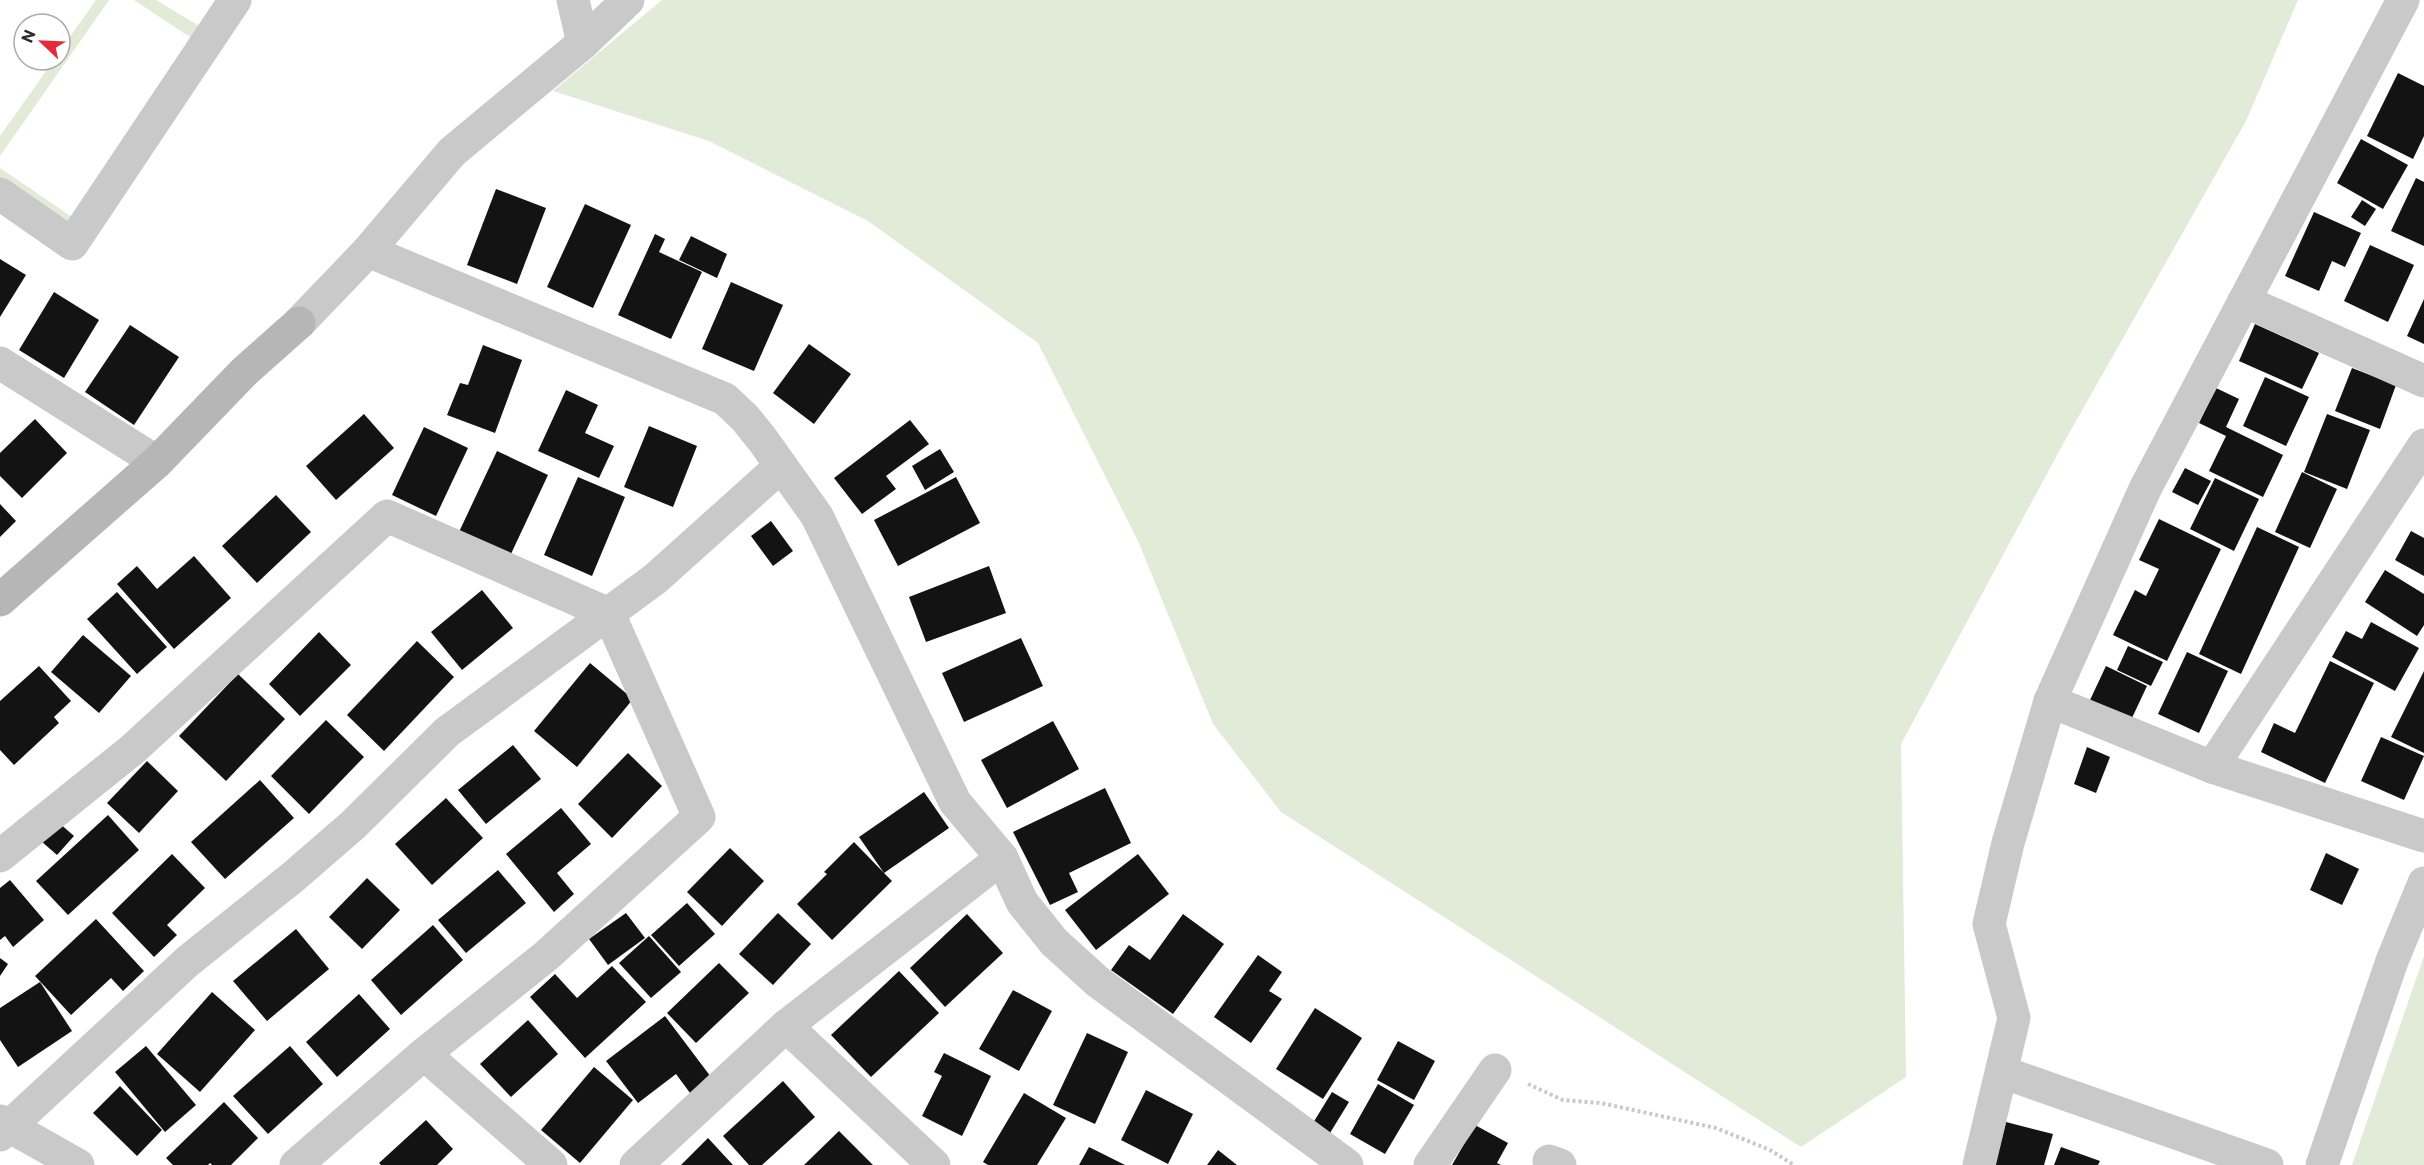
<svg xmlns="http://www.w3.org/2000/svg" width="2424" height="1165" font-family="Commissioner,sans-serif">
	<rect width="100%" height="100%" fill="#fff"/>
	<g fill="#e2ead8">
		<polygon points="96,0 109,0 0,156 0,136 54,60 60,60 60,51"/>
		<polygon points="134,0 156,0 201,27 72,244 0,194 0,168 72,217 193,39"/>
		<polygon points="662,0 2298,0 2246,121 2063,444 1901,744 1906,1077 1801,1147 1281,812 1213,724 1138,541 1038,343 868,221 709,141 553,91"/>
		<polygon points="2424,956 2424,1165 2352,1165"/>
	</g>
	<g fill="#131313">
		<polygon points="2398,73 2424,86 2424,136 2413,159 2367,136"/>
		<polygon points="2361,139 2408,165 2383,209 2337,183"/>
		<polygon points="2416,178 2424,182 2424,246 2391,231"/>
		<polygon points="496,189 546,208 517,284 467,265"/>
		<polygon points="2362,200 2376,209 2365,226 2351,217"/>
		<polygon points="585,204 631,225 593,308 547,287"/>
		<polygon points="2314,212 2361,233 2345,267 2332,261 2319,291 2285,276"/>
		<polygon points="655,234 665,239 659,252 702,272 671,339 618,315"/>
		<polygon points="691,236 727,254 717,278 679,260"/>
		<polygon points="2370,245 2414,265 2388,322 2344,301"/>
		<polygon points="0,259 26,275 0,317"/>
		<polygon points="731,282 783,305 754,371 702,349"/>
		<polygon points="54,292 99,320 64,378 19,350"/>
		<polygon points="2424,299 2424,344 2407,336"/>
		<polygon points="2255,324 2319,353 2302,389 2239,361"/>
		<polygon points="130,325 179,357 134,425 85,392"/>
		<polygon points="809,344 851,374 814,424 773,393"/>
		<polygon points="483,345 522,360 495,433 447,415 460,383 468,385"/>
		<polygon points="2352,368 2396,385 2380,429 2335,411"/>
		<polygon points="2265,377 2309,397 2286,446 2243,426"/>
		<polygon points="2216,388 2239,399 2226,427 2283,455 2263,497 2209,471 2226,436 2199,423"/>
		<polygon points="566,390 598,405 585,433 614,446 599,478 538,451"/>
		<polygon points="364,414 394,448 336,500 306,466"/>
		<polygon points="2327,414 2370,430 2347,489 2304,472"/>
		<polygon points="35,419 67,453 22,498 0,476 0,453"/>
		<polygon points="910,420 929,444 886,476 896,489 862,514 834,478"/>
		<polygon points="649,426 697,446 673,507 624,487"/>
		<polygon points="424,427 468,448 436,516 392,495"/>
		<polygon points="940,449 954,472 925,490 912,466"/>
		<polygon points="497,451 548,475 510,556 459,532"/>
		<polygon points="2185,468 2211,481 2198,505 2172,492"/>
		<polygon points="2302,472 2337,489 2310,548 2275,532"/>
		<polygon points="578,477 625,497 592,576 544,555"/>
		<polygon points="956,477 980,523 898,566 874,520"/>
		<polygon points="2215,478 2259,499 2234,551 2190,529"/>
		<polygon points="276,495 311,532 257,583 222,546"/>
		<polygon points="0,504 16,521 0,537"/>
		<polygon points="2159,519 2221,549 2167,661 2113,635 2135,590 2146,596 2159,569 2139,560"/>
		<polygon points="771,521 793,551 773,566 751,536"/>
		<polygon points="2257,527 2299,547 2241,674 2199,654"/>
		<polygon points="2411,531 2424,538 2424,576 2395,560"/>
		<polygon points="194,556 231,598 174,649 117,584 137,566 157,589"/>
		<polygon points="989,566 1006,613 926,642 909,597"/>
		<polygon points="2385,570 2424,594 2424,625 2417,636 2365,602"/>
		<polygon points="482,590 513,628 462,670 431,632"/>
		<polygon points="117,592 167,647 137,674 87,619"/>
		<polygon points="2371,622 2419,648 2395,691 2332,657 2346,631 2362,639"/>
		<polygon points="319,632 351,665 300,716 269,684"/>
		<polygon points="83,635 131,676 99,713 51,672"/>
		<polygon points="1021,638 1043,686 964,722 942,673"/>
		<polygon points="417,641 454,677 384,751 347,715"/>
		<polygon points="2128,646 2163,662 2151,686 2117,670"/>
		<polygon points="2187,652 2228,671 2199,733 2158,714"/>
		<polygon points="2330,661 2374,683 2325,783 2261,752 2274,723 2295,733"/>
		<polygon points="590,663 633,699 577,767 534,731"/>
		<polygon points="39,666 71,701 54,717 59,723 14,765 0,750 0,701"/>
		<polygon points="2106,666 2147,686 2131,720 2090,700"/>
		<polygon points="2424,671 2424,753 2391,737"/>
		<polygon points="238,674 285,719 226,781 179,736"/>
		<polygon points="326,720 364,757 309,814 271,776"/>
		<polygon points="1053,721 1079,769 1007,808 981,760"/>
		<polygon points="2381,737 2424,756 2404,800 2361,781"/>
		<polygon points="513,745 541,779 486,824 458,790"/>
		<polygon points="2087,747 2110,757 2096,793 2074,784"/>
		<polygon points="628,753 662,786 612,838 578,804"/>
		<polygon points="147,761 178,791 139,833 107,803"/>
		<polygon points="260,780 294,818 225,879 191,842"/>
		<polygon points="1105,788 1131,843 1069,873 1078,892 1050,905 1013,832"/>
		<polygon points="924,792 949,828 884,873 892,881 832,940 797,904 827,874 824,872 854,842 884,873 859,837"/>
		<polygon points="446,798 483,838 432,885 395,844"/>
		<polygon points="561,808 591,844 557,873 574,894 554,912 506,854"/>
		<polygon points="108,815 139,850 68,915 36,881"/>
		<polygon points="58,822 74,836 57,855 41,841"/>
		<polygon points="730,848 764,881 722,926 687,892"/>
		<polygon points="2326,853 2359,869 2342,905 2310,890"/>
		<polygon points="172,854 205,888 167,925 177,935 154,957 112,913"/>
		<polygon points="1138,854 1169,894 1096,950 1065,910"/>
		<polygon points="498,870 526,903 466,953 438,920"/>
		<polygon points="367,878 400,910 362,949 329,917"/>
		<polygon points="10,880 44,920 13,947 5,936 0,940 0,888"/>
		<polygon points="687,903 715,934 679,966 651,935"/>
		<polygon points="626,913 645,938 608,965 589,939"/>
		<polygon points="778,913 811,944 773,985 739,954"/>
		<polygon points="967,914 1003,953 945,1007 910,968"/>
		<polygon points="1183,914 1224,944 1173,1014 1111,970 1129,945 1150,960"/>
		<polygon points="96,919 144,971 123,991 111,978 71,1015 35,976"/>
		<polygon points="433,925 463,960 401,1015 371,980"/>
		<polygon points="296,929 329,969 267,1021 233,981"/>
		<polygon points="649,936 681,972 651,998 619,963"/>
		<polygon points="1258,955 1282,972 1269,991 1282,999 1251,1043 1214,1017"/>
		<polygon points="0,958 8,964 0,976"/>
		<polygon points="719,963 749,993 696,1043 667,1013"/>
		<polygon points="612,966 646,1002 585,1058 530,997 555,974 577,998"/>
		<polygon points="899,971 939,1013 871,1077 831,1035"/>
		<polygon points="40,982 72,1031 18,1067 0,1040 0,1008"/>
		<polygon points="1013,990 1052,1011 1019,1071 979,1049"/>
		<polygon points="212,992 255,1030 200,1092 157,1054"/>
		<polygon points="359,994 390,1029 337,1077 306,1042"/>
		<polygon points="1315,1008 1362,1038 1323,1099 1276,1069"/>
		<polygon points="665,1016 714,1081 693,1097 676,1074 638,1103 606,1061"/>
		<polygon points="528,1020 558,1054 511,1097 480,1064"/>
		<polygon points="1087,1033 1128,1052 1095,1124 1053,1105"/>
		<polygon points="1398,1041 1435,1061 1414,1100 1377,1080"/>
		<polygon points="146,1046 196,1105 165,1132 115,1072"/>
		<polygon points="290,1046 323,1084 268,1134 233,1096"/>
		<polygon points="944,1053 991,1076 962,1136 922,1116 942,1076 934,1072"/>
		<polygon points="594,1067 633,1100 580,1163 541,1130"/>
		<polygon points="783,1081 815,1117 762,1165 749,1165 723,1136"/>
		<polygon points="1378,1084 1414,1105 1385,1154 1350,1134"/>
		<polygon points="120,1086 162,1130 137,1156 93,1113"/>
		<polygon points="1146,1090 1193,1114 1168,1164 1121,1140"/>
		<polygon points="1332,1092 1349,1102 1330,1133 1313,1123"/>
		<polygon points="1024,1093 1066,1118 1037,1165 988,1165 983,1162"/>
		<polygon points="224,1102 258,1138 231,1165 212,1165 210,1163 208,1165 173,1165 166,1158"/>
		<polygon points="426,1120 453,1149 437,1165 381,1165 379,1163"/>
		<polygon points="2006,1122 2053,1134 2044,1165 1995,1165"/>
		<polygon points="1475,1125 1508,1143 1497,1163 1501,1165 1452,1165"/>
		<polygon points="839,1131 873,1165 804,1165"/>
		<polygon points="708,1138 733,1165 681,1165"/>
		<polygon points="1089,1147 1125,1165 1079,1165"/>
		<polygon points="2061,1147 2100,1161 2098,1165 2054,1165"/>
		<polygon points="1218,1150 1237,1165 1207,1165"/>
	</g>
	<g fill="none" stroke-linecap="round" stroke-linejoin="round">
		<polyline stroke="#c9c9c9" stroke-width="4" stroke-dasharray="3 3" stroke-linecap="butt" points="1528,1084 1563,1100 1601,1103 1716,1128 1770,1150 1794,1165"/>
		<g stroke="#c9c9c9" stroke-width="33">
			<polyline points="573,0 583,43"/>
			<polyline points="0,194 72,244 235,0"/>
			<polyline points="368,251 725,399 745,418 762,439 817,516 955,802 1002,858 1022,902 1054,942 1098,982 1347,1165"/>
			<polyline points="2244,301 2424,381"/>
			<polyline points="299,323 368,251 452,152 583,43 628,0"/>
			<polyline points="0,363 157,462"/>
			<polyline points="2050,701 2212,767 2424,836"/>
			<polyline points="2212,767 2424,445"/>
			<polyline points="0,856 133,749 387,516 609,614 699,817 546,956 424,1054 296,1165"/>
			<polyline points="786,1026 934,1165"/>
			<polyline points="424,1054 551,1165"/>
			<polyline points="2002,1072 2267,1165"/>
			<polyline points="0,1121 78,1165"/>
			<polyline points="0,1135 188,961 293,877 353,825 447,732 655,579 781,466"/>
			<polyline points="1549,1161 1560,1165"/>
			<polyline points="636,1165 786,1026 1002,858"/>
			<polyline points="1430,1165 1495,1070"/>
			<polyline points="1979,1165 2014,1018 1989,924 2008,843 2050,701 2145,489 2403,0"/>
			<polyline points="2322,1165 2392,961 2424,883"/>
		</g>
		<polyline stroke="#b6b6b6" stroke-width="33" points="0,600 157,462 245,371 299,323"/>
	</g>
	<g transform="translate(42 42) rotate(293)"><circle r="28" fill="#ffffff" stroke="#ababab" stroke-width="1.5"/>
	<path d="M0-4.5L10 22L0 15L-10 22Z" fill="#e7293c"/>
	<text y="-9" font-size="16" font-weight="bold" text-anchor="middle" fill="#2c2c2c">N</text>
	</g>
</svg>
